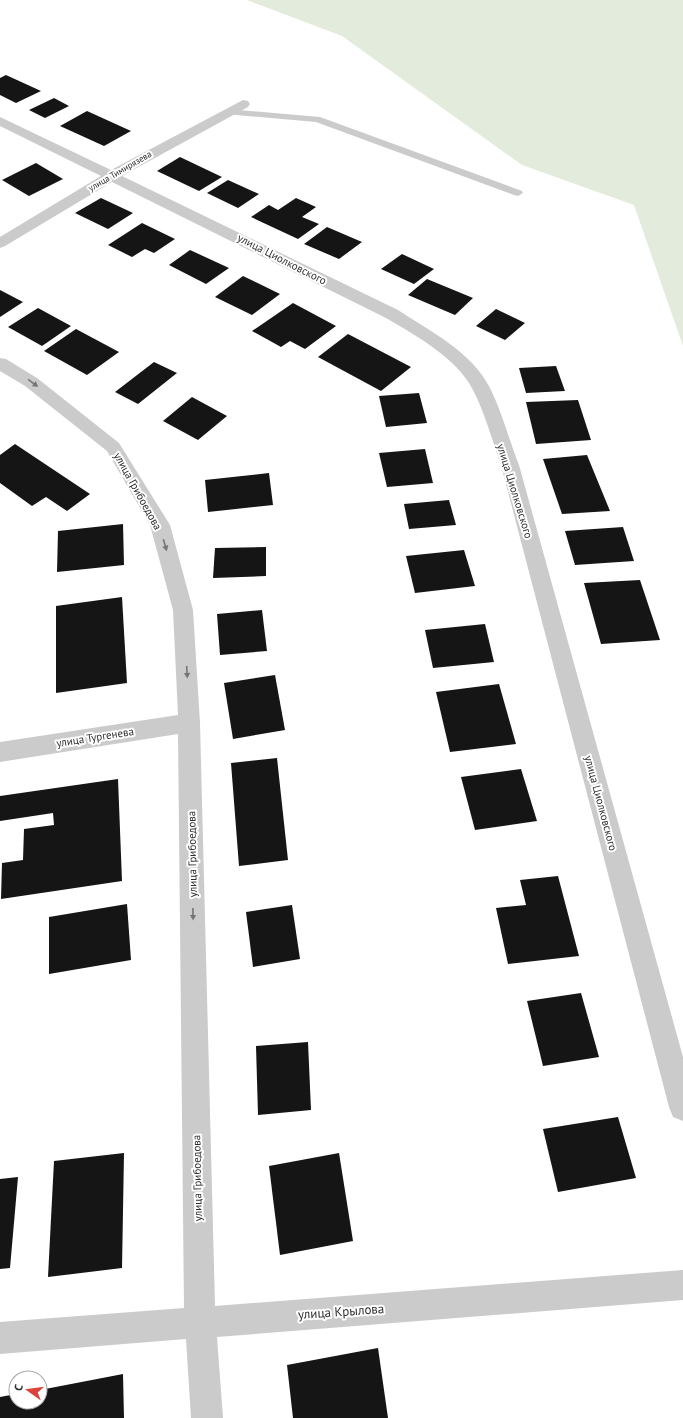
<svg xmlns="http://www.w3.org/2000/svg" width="683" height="1418" font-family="'PT Sans',sans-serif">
	<rect width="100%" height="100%" fill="#fff"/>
	<polygon fill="#e3ebdd" points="247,0 683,0 683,346 634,205 522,165 342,36"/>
	<g fill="#151515">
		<polygon points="6,75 41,91 16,103 0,95 0,78"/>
		<polygon points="54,98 69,106 45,118 29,110"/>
		<polygon points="87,111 131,131 104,146 60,126"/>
		<polygon points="180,157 222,177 199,191 157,171"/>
		<polygon points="36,163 63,179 29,196 2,180"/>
		<polygon points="228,180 259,194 238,208 207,193"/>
		<polygon points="101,198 133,213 108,229 75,213"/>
		<polygon points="296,198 316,207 302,217 319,224 298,239 251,217 269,205 278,210"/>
		<polygon points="142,223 175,239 154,253 145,249 132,257 108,245"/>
		<polygon points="327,227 362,242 339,259 304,244"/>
		<polygon points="190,250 229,268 206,284 169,265"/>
		<polygon points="402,254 434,269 414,284 381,269"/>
		<polygon points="243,276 280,294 252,315 215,297"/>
		<polygon points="427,279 473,298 455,315 408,295"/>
		<polygon points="0,290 23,302 0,317"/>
		<polygon points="293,303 336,326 305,349 290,341 281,347 252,331"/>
		<polygon points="38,308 71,326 42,346 8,327"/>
		<polygon points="496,309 525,323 505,340 476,326"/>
		<polygon points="76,329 119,352 87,375 44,351"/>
		<polygon points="348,334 411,367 381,391 318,357"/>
		<polygon points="154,362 177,373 138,404 115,392"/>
		<polygon points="556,366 565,391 526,393 519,368"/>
		<polygon points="419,393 427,423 386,427 379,396"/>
		<polygon points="192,397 227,416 198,440 163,421"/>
		<polygon points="578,400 591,440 536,444 526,402"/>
		<polygon points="15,444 90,494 67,511 46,497 32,506 0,483 0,455"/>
		<polygon points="425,449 433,483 387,487 379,453"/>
		<polygon points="587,455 610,511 562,514 543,459"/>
		<polygon points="269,473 273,505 208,512 205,480"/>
		<polygon points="449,500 456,525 409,529 404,504"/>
		<polygon points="123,524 124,565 57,572 58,531"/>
		<polygon points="623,527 634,561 575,565 565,531"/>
		<polygon points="266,547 266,576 213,578 215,548"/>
		<polygon points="464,550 475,586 415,593 406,556"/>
		<polygon points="640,580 660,640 601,644 584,583"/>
		<polygon points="122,597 127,683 56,693 56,606"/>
		<polygon points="262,610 267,651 220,655 217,614"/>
		<polygon points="485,624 494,662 433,668 425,630"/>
		<polygon points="275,675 285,730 233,739 224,683"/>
		<polygon points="499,684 516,744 450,752 436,692"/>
		<polygon points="277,758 288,860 239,866 231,763"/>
		<polygon points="521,769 537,821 475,830 461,777"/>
		<polygon points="118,779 122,881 1,899 2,863 23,860 24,829 54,825 53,813 0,821 0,796"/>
		<polygon points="558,876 579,956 508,964 496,908 526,905 520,880"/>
		<polygon points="127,904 131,960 49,974 49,917"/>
		<polygon points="292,905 300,959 253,967 246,912"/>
		<polygon points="581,993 599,1057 543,1066 527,1001"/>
		<polygon points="308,1042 311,1110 258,1115 256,1046"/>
		<polygon points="618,1117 636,1178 558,1192 543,1129"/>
		<polygon points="124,1153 122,1268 48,1277 54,1161"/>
		<polygon points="339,1153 353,1241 280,1255 269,1166"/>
		<polygon points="18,1177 10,1268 0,1269 0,1179"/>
		<polygon points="378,1348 388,1418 293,1418 287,1365"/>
		<polygon points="123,1374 124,1418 0,1418 0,1397 16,1394 16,1402 40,1402 40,1390"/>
	</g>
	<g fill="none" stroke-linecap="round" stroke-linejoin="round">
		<polygon fill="#cbcbcb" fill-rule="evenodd" points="227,109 320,117 522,191 523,193 518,196 514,195 316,122 224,114 222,112"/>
		<g fill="#cbcbcb" fill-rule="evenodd">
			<path d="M 243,100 L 248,101 L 250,104 L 248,107 L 122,176 L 398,310 C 430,331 472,352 490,388 C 502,412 509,440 519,465 L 683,1057 L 683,1121 L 673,1117 L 669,1107 L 501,465 C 492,440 485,413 473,390 C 458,359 415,335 386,318 L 112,182 L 5,246 L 0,248 L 0,237 L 101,176 L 0,126 L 0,117 L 111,170 Z"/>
			<polygon points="0,358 6,359 37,378 119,443 170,525 193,610 200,723 215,1306 683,1270 683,1300 217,1337 223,1418 191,1418 186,1339 0,1354 0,1322 184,1308 178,734 0,762 0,742 178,715 173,610 150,525 107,451 25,386 0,371"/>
		</g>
	</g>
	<defs><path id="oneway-solid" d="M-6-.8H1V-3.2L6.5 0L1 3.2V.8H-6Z"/></defs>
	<g fill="#757575">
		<use href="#oneway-solid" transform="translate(33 383) rotate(36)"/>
		<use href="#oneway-solid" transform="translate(165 545) rotate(74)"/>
		<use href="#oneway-solid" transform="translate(187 672) rotate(87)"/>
		<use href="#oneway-solid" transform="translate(193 914) rotate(89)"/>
	</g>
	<g text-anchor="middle" stroke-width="4" stroke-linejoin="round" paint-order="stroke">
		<g font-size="9" fill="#2e2e2e" stroke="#fff">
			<text transform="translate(120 171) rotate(-30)" y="3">улица Тимирязева</text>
		</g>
		<g font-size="11" fill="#2e2e2e" stroke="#fff">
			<text transform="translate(282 259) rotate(27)" y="4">улица Циолковского</text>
			<text transform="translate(138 491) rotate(61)" y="4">улица Грибоедова</text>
			<text transform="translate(515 491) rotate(73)" y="4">улица Циолковского</text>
			<text transform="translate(95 737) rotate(-9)" y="4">улица Тургенева</text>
			<text transform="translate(601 803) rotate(75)" y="4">улица Циолковского</text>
			<text transform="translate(192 854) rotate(-91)" y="4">улица Грибоедова</text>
			<text transform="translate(197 1178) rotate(-91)" y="4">улица Грибоедова</text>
		</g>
		<g font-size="13" fill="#2e2e2e" stroke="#fff">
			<text transform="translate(341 1311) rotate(-4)" y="5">улица Крылова</text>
		</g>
	</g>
	<g transform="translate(28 1390) rotate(284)"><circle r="19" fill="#ffffff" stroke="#ababab"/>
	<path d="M0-3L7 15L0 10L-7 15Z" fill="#db433a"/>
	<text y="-6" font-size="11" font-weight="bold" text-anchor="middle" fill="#2e2e2e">С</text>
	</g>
</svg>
